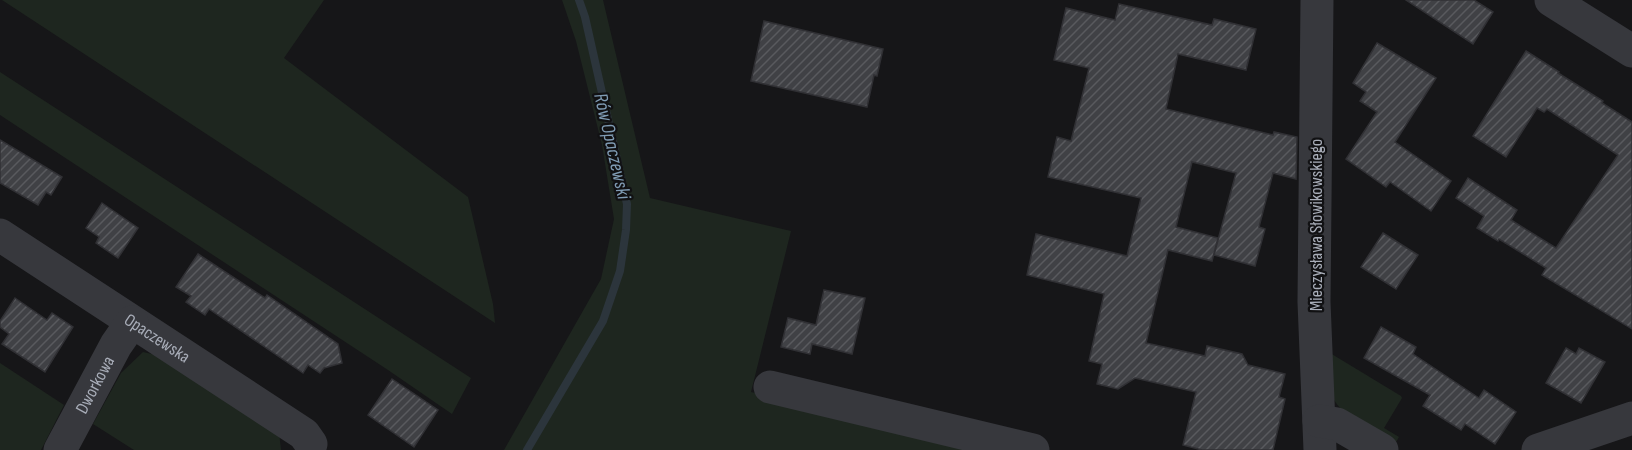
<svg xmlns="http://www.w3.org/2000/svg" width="1632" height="450" font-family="'Sofia Sans Condensed',sans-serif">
	<defs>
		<pattern id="building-hatch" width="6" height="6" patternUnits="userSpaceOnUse" patternTransform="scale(1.5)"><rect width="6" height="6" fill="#404145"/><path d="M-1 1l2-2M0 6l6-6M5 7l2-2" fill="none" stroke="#595a5e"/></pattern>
	</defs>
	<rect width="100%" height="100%" fill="#161618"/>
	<g fill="#1e261f">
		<polygon points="2,0 324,0 284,58 468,197 493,304 495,323"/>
		<polygon points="562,0 603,0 650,198 791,231 751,392 996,450 504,450 601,279 614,219 602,145 576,41"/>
		<polygon points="0,72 471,378 452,414 388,370 0,115"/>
		<polygon points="143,352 165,357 279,432 281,450 134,450 93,424 121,373"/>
		<path d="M 1330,353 L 1401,396 L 1402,398 L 1384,428 L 1399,437 L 1393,447 C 1378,437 1336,412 1332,395 C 1330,382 1331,366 1330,353 Z"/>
		<polygon points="0,363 64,405 41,450 0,450"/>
	</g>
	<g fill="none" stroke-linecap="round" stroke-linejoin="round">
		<polyline stroke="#2c353c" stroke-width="8" points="527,450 603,321 620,271 626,230 627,204 585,17 579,0"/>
	</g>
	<g fill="url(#building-hatch)" stroke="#303034" stroke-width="1.5">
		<polygon points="1406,0 1474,0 1493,12 1473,44"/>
		<polygon points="1119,4 1212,25 1214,19 1256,29 1246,70 1178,54 1166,109 1273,135 1274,132 1297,137 1296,179 1273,173 1259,227 1265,229 1255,266 1214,255 1236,173 1192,162 1176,227 1218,238 1212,261 1168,250 1146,343 1205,356 1207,346 1242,354 1248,365 1285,374 1279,397 1285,399 1273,450 1202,450 1183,445 1196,392 1135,378 1118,389 1097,384 1102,364 1089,361 1104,294 1027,275 1036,234 1127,256 1141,198 1048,177 1057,137 1071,141 1089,68 1054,60 1066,8 1115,20"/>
		<polygon points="764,21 883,49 877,76 874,75 867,107 751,81"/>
		<polygon points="1377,43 1436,78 1395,142 1451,181 1431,211 1390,182 1386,187 1346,159 1377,112 1360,101 1366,92 1353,83"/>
		<polygon points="1526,51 1559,72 1558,73 1603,101 1602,103 1632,122 1632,329 1542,275 1546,268 1499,239 1498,241 1477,228 1484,216 1456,198 1468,178 1517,210 1511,220 1556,248 1618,155 1547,109 1544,112 1537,108 1506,157 1473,136"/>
		<polygon points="0,140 62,177 51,195 46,192 38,205 0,183"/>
		<polygon points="102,203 138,228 118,258 96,243 99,237 86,228"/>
		<polygon points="1383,233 1418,255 1396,289 1361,267"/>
		<polygon points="198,254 265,298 267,295 338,344 342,363 324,368 320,373 308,365 303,373 209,309 205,315 186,302 191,296 176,287"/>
		<polygon points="824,290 865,298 852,354 812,344 810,354 781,347 788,318 816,325"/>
		<polygon points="15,298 47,320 52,313 73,327 45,372 2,344 9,334 0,327 0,321"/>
		<polygon points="1381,327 1416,347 1413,354 1479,398 1484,390 1516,412 1495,444 1465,424 1461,430 1423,406 1430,395 1364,358"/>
		<polygon points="1566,348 1576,354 1579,348 1605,362 1581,403 1546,383"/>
		<polygon points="392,379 438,410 414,447 368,415"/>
	</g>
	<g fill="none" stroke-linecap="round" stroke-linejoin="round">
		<g stroke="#37383d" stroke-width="33">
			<polyline points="1317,0 1314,302 1320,450"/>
			<polyline points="1551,0 1632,51"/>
			<path id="s1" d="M 0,235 L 304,434 L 311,444"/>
			<polyline points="770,387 1033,450"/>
			<polyline points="1319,421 1337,424 1382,450"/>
			<path id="s2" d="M 60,450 L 116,345 L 132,322"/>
			<polyline points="1538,450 1632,418"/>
		</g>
	</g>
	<g text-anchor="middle" stroke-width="4.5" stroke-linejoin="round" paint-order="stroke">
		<g font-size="18" fill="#a8adb8" stroke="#111113">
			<text transform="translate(1316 225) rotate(-90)" y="6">Mieczysława Słowikowskiego</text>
			<text dy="6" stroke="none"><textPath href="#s1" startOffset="188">Opaczewska</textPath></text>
			<text dy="6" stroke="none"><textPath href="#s2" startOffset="74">Dworkowa</textPath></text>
		</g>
		<g font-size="20" font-style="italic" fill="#7f9bb3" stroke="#111113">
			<text transform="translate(613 146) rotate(77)" y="7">Rów Opaczewski</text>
		</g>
	</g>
</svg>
